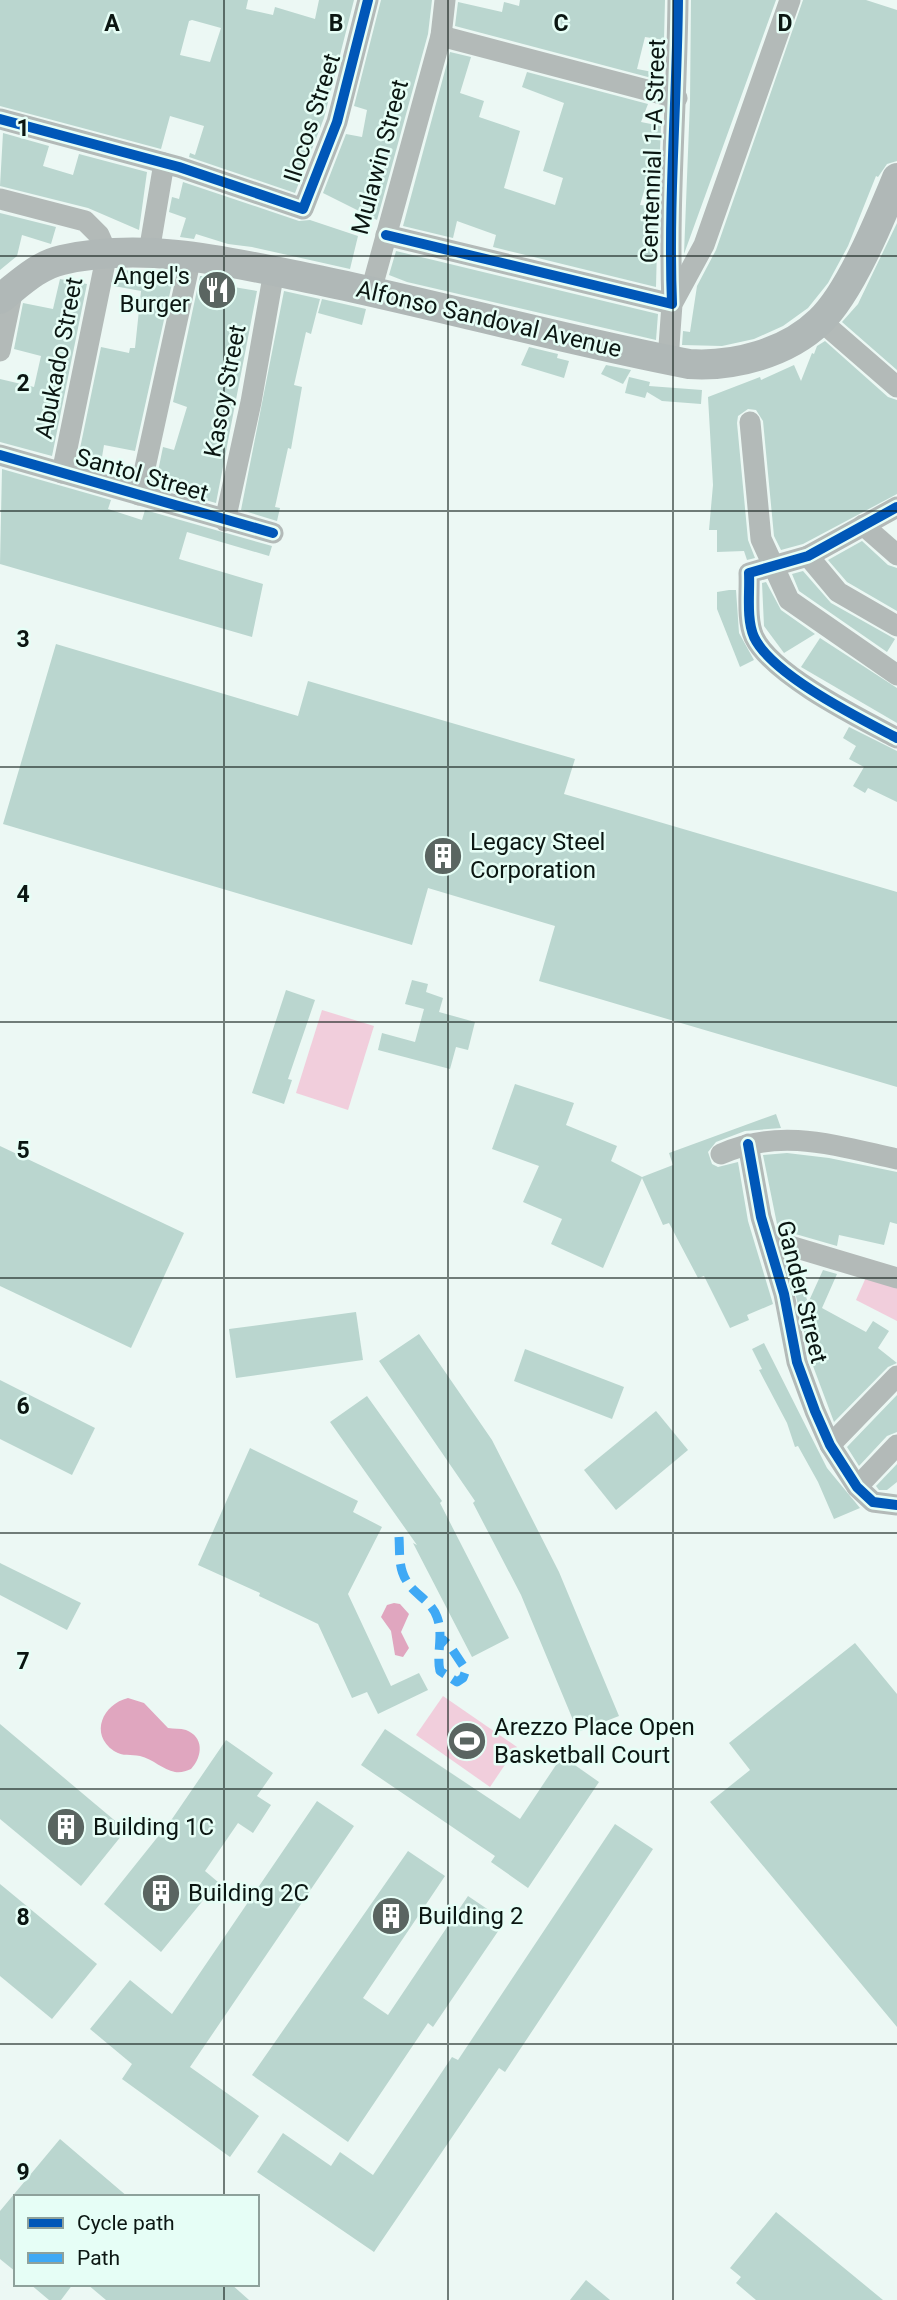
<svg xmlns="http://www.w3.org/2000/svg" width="897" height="2300" font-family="Roboto,sans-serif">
	<rect width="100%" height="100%" fill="#ecf8f4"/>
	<g fill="#f1cedc">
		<polygon points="322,1010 374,1026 348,1110 296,1093"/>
		<polygon points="867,1275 897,1288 897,1321 856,1300"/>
		<polygon points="443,1696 517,1747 490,1787 416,1735"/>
	</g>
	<g fill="#e0a6bf">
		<polygon points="394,1603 400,1604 409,1614 401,1632 409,1648 403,1657 395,1655 391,1631 381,1617 387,1605"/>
		<path d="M 128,1698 L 144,1703 L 168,1728 C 174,1729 180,1728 186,1730 C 204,1737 203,1756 191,1769 C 186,1771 181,1773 175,1772 C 163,1770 153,1759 140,1756 C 131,1754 123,1757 114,1751 C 89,1734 103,1704 128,1698 Z"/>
	</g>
	<g fill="#bad6cf" fill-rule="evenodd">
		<path d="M 0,0 L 248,0 L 246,9 L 273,15 L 275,7 L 315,19 L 319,0 L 354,0 L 324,118 L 295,193 L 189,157 L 190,153 L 195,155 L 204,126 L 170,116 L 161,149 L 0,106 ZM 192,20 L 221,28 L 210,62 L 180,55 L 189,21 Z"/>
		<polygon points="381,0 432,0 428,34 377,220 323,193 346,134 362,137 367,110 354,106"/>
		<polygon points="520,0 665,0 664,40 645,37 637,69 663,74 663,81 455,26 458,2 502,12 504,2 519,6"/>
		<polygon points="691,0 776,0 684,254 690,101"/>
		<polygon points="803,0 866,0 897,10 897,161 887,164 878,177 876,176 848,246 828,283 808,308 783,326 754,339 722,346 682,345 683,331 690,332 697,286 716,250"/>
		<polygon points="450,52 471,57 460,93 484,101 479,117 520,131 504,188 555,205 563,178 543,171 564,103 522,87 527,72 648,104 641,122 661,126 659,176 649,174 640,205 658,207 656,287 493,247 496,235 457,221 453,238 403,226"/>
		<polygon points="3,133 49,146 43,166 73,175 79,154 147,172 139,230 88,208 0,186"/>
		<polygon points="183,182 299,221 310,220 358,236 350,269 252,247 228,244 196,234 194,239 180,237 186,218 169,212 172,197 179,199"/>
		<polygon points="0,213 56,227 51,244 22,235 17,256 0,270"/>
		<polygon points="897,223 897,370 842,322 858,304"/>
		<polygon points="396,251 658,314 656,340 407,282 389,275"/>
		<polygon points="134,270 173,279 135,451 104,445 102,457 94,456 91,467 77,463 101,347 129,353 130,348 135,348 141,291 114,286 117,271"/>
		<polygon points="200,276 205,276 204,282 257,291 216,503 155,486 163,447 174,450 187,407 173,402"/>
		<polygon points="60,279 87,284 52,456 0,442 0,379 34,387 41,356 14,349 23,303 53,309"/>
		<polygon points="284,291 320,299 311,334 306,332 294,385 302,387 291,449 288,448 275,507 280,508 277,521 241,510"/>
		<polygon points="322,299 366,309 362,325 318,313"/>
		<polygon points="825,341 888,397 897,400 897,494 803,544 781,550 774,536 763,421 756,410 748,409 738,416 737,423 748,540 755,558 747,560 744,551 717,552 717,530 709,530 713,485 708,397 760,377 761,380 794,365 801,381 812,353 814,354 817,346"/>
		<polygon points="529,347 558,354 557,358 569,361 564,378 521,365"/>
		<polygon points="606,365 631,370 623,384 601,374"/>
		<polygon points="629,377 650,382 649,386 702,390 701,404 662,401 647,392 645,398 625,393"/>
		<polygon points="2,469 111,500 108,509 142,520 145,510 272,546 269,556 187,532 179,559 263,584 252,637 0,564"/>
		<polygon points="862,541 888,565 897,568 897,611 847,582 828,560"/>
		<polygon points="803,571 831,603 895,639 887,652 799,591 792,574"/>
		<polygon points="766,582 781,610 815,634 784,653 764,626 762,583"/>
		<polygon points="729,590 736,590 739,633 754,660 740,667 717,609 717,592"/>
		<polygon points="820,638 897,688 897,723 801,667"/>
		<polygon points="56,644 298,716 308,681 575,759 564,794 897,892 897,1087 539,981 555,926 428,888 412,945 3,824"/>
		<polygon points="849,727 897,751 897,802 868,788 865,793 853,786 864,767 849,759 856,746 843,738"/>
		<polygon points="412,980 428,984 426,992 443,998 439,1012 475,1022 468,1050 456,1047 450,1069 378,1050 382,1033 415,1042 424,1009 405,1004"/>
		<polygon points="286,990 315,1000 288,1079 292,1080 284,1104 252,1093"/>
		<polygon points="515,1084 574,1103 566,1125 617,1146 611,1161 642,1177 673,1165 669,1153 776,1114 781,1128 745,1131 716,1142 708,1152 712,1164 718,1167 738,1162 748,1221 773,1304 747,1315 749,1320 730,1328 704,1276 698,1278 669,1223 663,1225 642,1178 603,1268 551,1244 562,1219 523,1202 539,1166 492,1149"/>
		<polygon points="0,1146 184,1233 131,1348 0,1286"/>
		<polygon points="787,1153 829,1158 897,1172 897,1224 890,1222 884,1245 839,1235 837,1246 778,1229 763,1155"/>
		<polygon points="797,1268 808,1303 823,1270 837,1274 822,1308 866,1332 873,1321 889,1331 878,1348 897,1363 888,1367 834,1422 810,1358 790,1270"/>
		<polygon points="356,1312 363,1360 236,1378 229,1329"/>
		<polygon points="419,1334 492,1440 559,1572 619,1716 578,1732 521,1595 473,1503 475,1501 379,1361"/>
		<polygon points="764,1343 827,1468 860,1508 834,1519 818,1482 798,1446 795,1447 787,1423 759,1370 762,1369 752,1349"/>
		<polygon points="525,1349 624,1387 612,1419 514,1381"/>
		<polygon points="0,1380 95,1428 72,1475 0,1439"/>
		<polygon points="897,1395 897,1432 887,1436 859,1466 847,1447"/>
		<polygon points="367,1396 442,1501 440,1503 509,1638 472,1657 413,1543 417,1545 330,1422"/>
		<polygon points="656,1411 688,1450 616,1510 584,1470"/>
		<polygon points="250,1448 358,1501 353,1512 382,1527 348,1594 391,1686 419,1673 428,1690 378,1714 367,1692 352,1698 318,1624 259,1596 260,1593 198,1565"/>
		<polygon points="897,1464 897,1482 887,1490 879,1490 876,1486"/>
		<polygon points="0,1563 81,1603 67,1630 0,1595"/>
		<polygon points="855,1643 897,1694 897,2027 710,1802 750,1770 729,1743"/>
		<polygon points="0,1724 126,1830 81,1886 0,1819"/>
		<polygon points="385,1729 520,1819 562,1756 599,1782 528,1888 491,1862 495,1856 361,1765"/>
		<polygon points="226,1740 273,1773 257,1796 271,1805 253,1833 238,1823 205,1871 218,1882 161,1952 104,1904 172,1819"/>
		<polygon points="317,1801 354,1826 190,2067 259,2116 230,2157 122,2079 132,2064 90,2029 130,1980 172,2014"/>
		<polygon points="615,1824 653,1849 505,2072 499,2068 374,2252 257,2172 283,2133 331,2166 340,2152 373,2175 452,2057 458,2060"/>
		<polygon points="408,1851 445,1876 363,1998 388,2015 468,1896 505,1921 433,2027 428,2023 348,2142 252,2075"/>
		<polygon points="0,1884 97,1964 52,2019 0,1976"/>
		<polygon points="60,2139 128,2197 16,2197 16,2272 0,2259 0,2211"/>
		<polygon points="776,2212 883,2300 756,2300 736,2283 741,2277 730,2268"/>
		<polygon points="586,2280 610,2300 570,2300"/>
		<polygon points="30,2284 73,2284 61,2300 49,2300"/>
		<polygon points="87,2284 231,2284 249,2300 106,2300"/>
	</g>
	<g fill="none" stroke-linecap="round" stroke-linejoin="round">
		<g stroke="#b3bab8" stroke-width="21">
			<polyline points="441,36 677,98"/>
			<polyline points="0,119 179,167 303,209 337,122 368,0"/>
			<polyline points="0,199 85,221 99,235 107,253 62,473"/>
			<path d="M 386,235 L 672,304 C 668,202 677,101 678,0"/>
			<polyline points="149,252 164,163"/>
			<polyline points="371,291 441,36 445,0"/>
			<polyline points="821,321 897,387"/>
			<polyline points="0,351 13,289"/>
			<polyline points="668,360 672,304 704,245 790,0"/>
			<polyline points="750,422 761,539 789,600 897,675"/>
			<polyline points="0,455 273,533"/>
			<polyline points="139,495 191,257"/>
			<path d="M 897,507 L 808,556 L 749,573 C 750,592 746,619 754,637 C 772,675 859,718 897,738"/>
			<polyline points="225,521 251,402 274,271"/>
			<polyline points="863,525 897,555"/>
			<polyline points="808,556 838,592 897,626"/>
			<polyline points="748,1144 761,1217 784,1294 797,1362 815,1411 830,1445 857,1487 873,1502 897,1505"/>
			<path d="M 721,1154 C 781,1127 837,1146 897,1159"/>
			<polyline points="770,1240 897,1278"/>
			<polyline points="830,1445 897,1376"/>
			<polyline points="857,1487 897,1445"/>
		</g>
		<path stroke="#b0b8b7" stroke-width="30" d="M 0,299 C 18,285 38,265 62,260 C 145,241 230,262 313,279 C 439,305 563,340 689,364 C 734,367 787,353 820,321 C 850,293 881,217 897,178"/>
		<path stroke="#3fa9f5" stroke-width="9" stroke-dasharray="18 9" stroke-linecap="butt" d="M 399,1537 C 400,1551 398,1567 406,1580 C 414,1595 431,1600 437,1617 C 444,1636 436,1653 440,1671 L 457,1682 L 463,1678 L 466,1670 L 450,1646 L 442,1639"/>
		<g stroke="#e6fef6" stroke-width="15">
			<g id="cycleway">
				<polyline points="0,119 179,167 303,209 337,122 368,0"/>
				<path d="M 386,235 L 672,304 C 668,202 677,101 678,0"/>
				<polyline points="0,455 273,533"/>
				<path d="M 897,507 L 808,556 L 749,573 C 750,592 746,619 754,637 C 772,675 859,718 897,738"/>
				<polyline points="748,1144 761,1217 784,1294 797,1362 815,1411 830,1445 857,1487 873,1502 897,1505"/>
			</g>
		</g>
		<use href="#cycleway" stroke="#0057b8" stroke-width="10"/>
	</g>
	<path fill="none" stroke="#0b1612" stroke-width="2" stroke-opacity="0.55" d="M 224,0 L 224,2197M 448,0 L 448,2300M 673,0 L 673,2300M 0,256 L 897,256M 0,511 L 897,511M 0,767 L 897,767M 0,1022 L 897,1022M 0,1278 L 897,1278M 0,1533 L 897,1533M 0,1789 L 897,1789M 0,2044 L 897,2044M 224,2284 L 224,2300"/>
	<defs>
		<g id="restaurant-disc" transform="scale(2.0125)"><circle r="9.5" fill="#5a6561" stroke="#e6fef6"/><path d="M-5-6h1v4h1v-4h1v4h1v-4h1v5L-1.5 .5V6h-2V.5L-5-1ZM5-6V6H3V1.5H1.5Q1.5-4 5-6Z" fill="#fff"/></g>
		<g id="building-disc" transform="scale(2.0125)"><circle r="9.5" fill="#5a6561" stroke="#e6fef6"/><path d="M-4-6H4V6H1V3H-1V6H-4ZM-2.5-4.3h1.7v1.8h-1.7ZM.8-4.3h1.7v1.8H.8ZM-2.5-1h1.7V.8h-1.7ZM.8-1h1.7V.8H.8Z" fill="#fff"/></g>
		<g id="stadium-disc" transform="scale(2.0125)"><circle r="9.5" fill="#5a6561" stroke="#e6fef6"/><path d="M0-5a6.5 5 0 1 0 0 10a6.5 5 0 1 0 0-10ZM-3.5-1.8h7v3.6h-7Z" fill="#fff"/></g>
	</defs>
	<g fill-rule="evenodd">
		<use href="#restaurant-disc" x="217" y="290"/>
		<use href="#building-disc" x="443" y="856"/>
		<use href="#stadium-disc" x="467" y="1741"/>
		<use href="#building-disc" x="66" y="1827"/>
		<use href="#building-disc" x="161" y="1893"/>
		<use href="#building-disc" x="391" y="1916"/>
	</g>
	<g text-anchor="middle" stroke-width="5" stroke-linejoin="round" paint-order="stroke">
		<g font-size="24" fill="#0b1612" stroke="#e6fef6">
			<text transform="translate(312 118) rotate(-72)" y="8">Ilocos Street</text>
			<text transform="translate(653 151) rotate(-88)" y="8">Centennial 1-A Street</text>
			<text transform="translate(380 157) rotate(-75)" y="8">Mulawin Street</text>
			<text transform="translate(489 319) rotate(13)" y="8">Alfonso Sandoval Avenue</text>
			<text transform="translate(59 358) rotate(-79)" y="8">Abukado Street</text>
			<text transform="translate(225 391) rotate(-79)" y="8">Kasoy Street</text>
			<text transform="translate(142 475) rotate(16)" y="8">Santol Street</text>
			<text transform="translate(802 1292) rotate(76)" y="8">Gander Street</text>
		</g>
		<g font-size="24" fill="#0b1612" stroke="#e6fef6" text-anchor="start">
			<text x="190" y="284" text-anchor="end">Angel's<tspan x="190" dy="28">Burger</tspan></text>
			<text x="470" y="850">Legacy Steel<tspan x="470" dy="28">Corporation</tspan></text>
			<text x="494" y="1735">Arezzo Place Open<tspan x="494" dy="28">Basketball Court</tspan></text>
			<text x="93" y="1835">Building 1C</text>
			<text x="188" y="1901">Building 2C</text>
			<text x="418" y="1924">Building 2</text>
		</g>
	</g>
	<g font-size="23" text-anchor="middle" font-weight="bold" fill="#0b1612" stroke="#e6fef6" stroke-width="5" stroke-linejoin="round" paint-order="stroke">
		<text x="112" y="31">A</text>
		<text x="336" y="31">B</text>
		<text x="561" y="31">C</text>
		<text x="785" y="31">D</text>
		<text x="23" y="136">1</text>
		<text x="23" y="391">2</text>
		<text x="23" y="647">3</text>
		<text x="23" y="902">4</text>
		<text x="23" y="1158">5</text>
		<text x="23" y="1414">6</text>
		<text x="23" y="1669">7</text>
		<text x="23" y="1925">8</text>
		<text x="23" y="2180">9</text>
	</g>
	<rect x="14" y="2195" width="245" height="91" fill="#e6fef6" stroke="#8ea19b" stroke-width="2"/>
	<rect x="28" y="2218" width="35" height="10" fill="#0057b8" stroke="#8ea19b" stroke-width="2"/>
	<text x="77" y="2230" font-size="21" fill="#0b1612">Cycle path</text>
	<rect x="28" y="2253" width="35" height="10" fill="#3fa9f5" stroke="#8ea19b" stroke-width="2"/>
	<text x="77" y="2265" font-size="21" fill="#0b1612">Path</text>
</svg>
